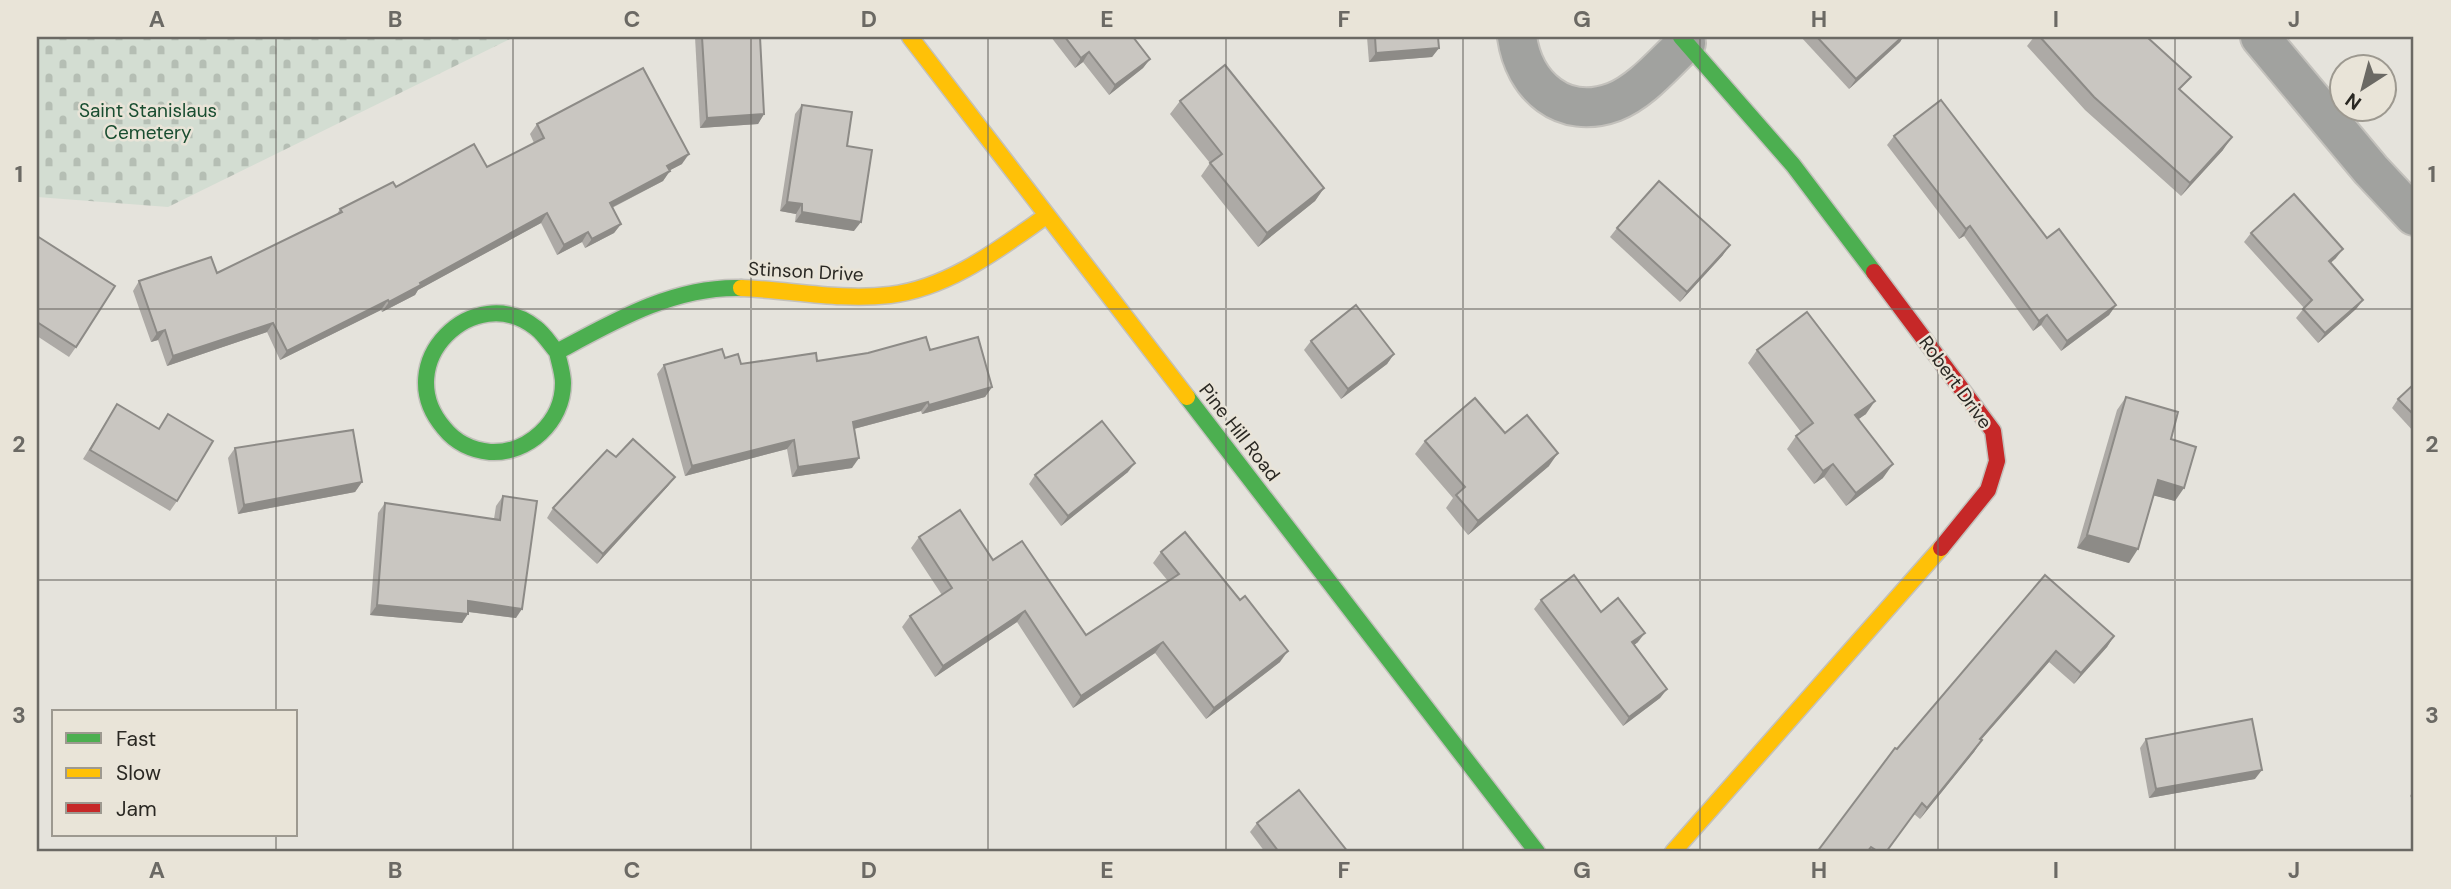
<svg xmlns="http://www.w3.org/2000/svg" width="2451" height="889" font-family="'DM Sans',sans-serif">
	<defs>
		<pattern id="cemetery-stones" width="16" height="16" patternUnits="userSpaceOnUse" patternTransform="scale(1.75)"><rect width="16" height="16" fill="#d3ddd2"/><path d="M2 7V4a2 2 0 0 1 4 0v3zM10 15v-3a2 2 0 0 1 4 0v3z" fill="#b5beb4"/></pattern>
	</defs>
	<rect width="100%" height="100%" fill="#e5e3dc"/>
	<polygon fill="url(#cemetery-stones)" points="37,37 514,37 168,207 37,197"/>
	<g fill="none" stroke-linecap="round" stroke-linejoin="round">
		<g stroke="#c3c1bc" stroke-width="42">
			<g id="street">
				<path d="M 1517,37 C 1524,86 1563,121 1614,102 C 1642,91 1665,62 1686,43"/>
				<polyline points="2260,37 2371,170 2414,216"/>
			</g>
		</g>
		<g stroke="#c3c1bc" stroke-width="19">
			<g id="fast">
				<polyline points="1681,37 1793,165 1874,272"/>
				<path d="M 557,352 C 550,344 544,334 536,328 C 475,279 388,363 444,428 C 456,443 471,450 490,452 C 528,454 563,422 563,383 C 563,373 559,362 557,352 C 614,321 674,286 741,288"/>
				<polyline points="1187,397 1537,852"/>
			</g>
		</g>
		<g stroke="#c3c1bc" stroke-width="19">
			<g id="slow">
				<polyline points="910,37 1187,397"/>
				<path d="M 741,288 C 791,290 841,301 890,295 C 949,288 999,249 1046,216"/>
				<polyline points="1673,852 1941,548"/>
			</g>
		</g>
		<g stroke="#c3c1bc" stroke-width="19">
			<polyline id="jam" points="1874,272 1993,431 1997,461 1988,490 1941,548"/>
		</g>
		<use href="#street" stroke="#a1a29f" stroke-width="38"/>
		<use href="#fast" stroke="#4caf50" stroke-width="16"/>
		<use href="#slow" stroke="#ffc107" stroke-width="16"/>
		<use href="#jam" stroke="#c62828" stroke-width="16"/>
	</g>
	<g fill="#adaaa6">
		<polygon points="695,37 760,37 764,114 758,124 700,128"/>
		<polygon points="1051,37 1133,37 1150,59 1143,68 1109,95 1083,62 1075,68"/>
		<polygon points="1367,37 1438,37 1439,48 1432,57 1369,62"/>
		<polygon points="1801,37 1903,37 1900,42 1849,89"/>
		<polygon points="2034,37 2147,37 2181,91 2223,150 2181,196 2085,110 2027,46"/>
		<polygon points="1180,101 1324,188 1315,201 1258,247 1201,176 1210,163 1170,114"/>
		<polygon points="802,105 847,146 854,231 795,222 796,214 780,211 795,114"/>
		<polygon points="537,124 682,164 670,170 663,181 612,208 621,224 614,233 585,248 582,242 557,255 541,223 418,290 415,295 382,312 381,310 280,360 267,332 167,366 158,340 151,342 133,291 139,281 217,273 337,214 340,209 396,187 487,167 534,143 530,134"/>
		<polygon points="1894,136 2047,238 2116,305 2109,315 2061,351 2041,325 2033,331 1964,236 1959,239 1887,145"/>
		<polygon points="1617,228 1723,255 1680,302 1610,237"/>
		<polygon points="2251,233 2336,258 2330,263 2363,300 2356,309 2318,343 2296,318 2304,308 2244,242"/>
		<polygon points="37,236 76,347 69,357 37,336"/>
		<polygon points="1311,341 1394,354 1387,364 1341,399 1304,350"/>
		<polygon points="930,350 992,387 985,397 922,414 921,411 854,429 852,468 792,477 787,449 685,476 657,374 664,365 725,358 741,364 817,361"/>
		<polygon points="1757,350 1866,414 1858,419 1883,478 1846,506 1824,477 1814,484 1787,449 1796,436 1801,432 1748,363"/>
		<polygon points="2414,384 2414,432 2392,408 2398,399"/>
		<polygon points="2126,397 2171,439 2175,501 2153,495 2129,563 2077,548 2117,410"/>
		<polygon points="117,404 159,429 168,414 177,501 170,511 83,459"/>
		<polygon points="1425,441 1549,466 1468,535 1446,508 1453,498 1415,454"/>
		<polygon points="235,448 362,482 355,492 238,514 228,458"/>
		<polygon points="616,457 675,477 668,486 597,564 547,518 553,508"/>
		<polygon points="1128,472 1061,526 1029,484 1035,475"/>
		<polygon points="503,496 516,618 468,612 462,623 370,615 378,513 385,503 494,519 496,506"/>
		<polygon points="919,537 993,560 1086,635 1168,581 1153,563 1161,552 1280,662 1206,719 1155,653 1073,708 1017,622 935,677 902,627 910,616 942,595 911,548"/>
		<polygon points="2045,575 2114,636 2107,647 2074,684 2049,662 1981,740 1974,752 1920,819 1914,814 1886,852 1817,852"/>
		<polygon points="1541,600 1601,612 1638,642 1634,645 1667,689 1660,698 1623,726 1534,609"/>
		<polygon points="2146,739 2255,779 2149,798 2140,748"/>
		<polygon points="2414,789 2414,802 2410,796"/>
		<polygon points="1257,823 1348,852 1265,852 1250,832"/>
	</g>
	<g fill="#8d8b87">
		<polygon points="1902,37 1903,37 1900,42 1849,89 1856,79"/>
		<polygon points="1439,48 1432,57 1369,62 1376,53"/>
		<polygon points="1089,52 1083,62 1075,68 1081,58"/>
		<polygon points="1150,59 1143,68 1109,95 1115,85"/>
		<polygon points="764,114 758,124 700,128 707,118"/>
		<polygon points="2232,137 2223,150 2181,196 2190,183"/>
		<polygon points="689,154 682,164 661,175 667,166"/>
		<polygon points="670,171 663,181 603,212 610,203"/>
		<polygon points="1324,188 1315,201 1258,247 1267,233"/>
		<polygon points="787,202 802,204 796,214 780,211"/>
		<polygon points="802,212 861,222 854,231 795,222"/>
		<polygon points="547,213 541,223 418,290 415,295 382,312 389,302 420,283"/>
		<polygon points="621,224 614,233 585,248 592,239"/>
		<polygon points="1970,226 1964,236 1959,239 1966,229"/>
		<polygon points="588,232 582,242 557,255 564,245"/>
		<polygon points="1730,245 1723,255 1680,302 1687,292"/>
		<polygon points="2343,249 2336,258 2322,271 2329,261"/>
		<polygon points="388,300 381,310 280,360 287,351"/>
		<polygon points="2363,300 2356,309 2318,343 2325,333"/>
		<polygon points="2116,305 2109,315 2061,351 2067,341"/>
		<polygon points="2047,315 2041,325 2033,331 2039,321"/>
		<polygon points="273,323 267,332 167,366 173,356"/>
		<polygon points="165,330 158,340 151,342 157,333"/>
		<polygon points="1394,354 1387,364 1341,399 1348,389"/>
		<polygon points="992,387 985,397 922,414 929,405"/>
		<polygon points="1875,401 1866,414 1846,428 1855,415"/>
		<polygon points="928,402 921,411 846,431 853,422"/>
		<polygon points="794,440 787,449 685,476 692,466"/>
		<polygon points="1558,453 1549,466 1468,535 1478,521"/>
		<polygon points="859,458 852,468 792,477 798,467"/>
		<polygon points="1135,463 1128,472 1061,526 1068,516"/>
		<polygon points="1833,464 1824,477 1814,484 1823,471"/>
		<polygon points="1893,464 1883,478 1846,506 1856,493"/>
		<polygon points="675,477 668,486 597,564 603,554"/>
		<polygon points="2158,480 2184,488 2175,501 2148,494"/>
		<polygon points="362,482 355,492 238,514 244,505"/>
		<polygon points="2087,535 2138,549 2129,563 2077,548"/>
		<polygon points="468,601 522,609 516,618 462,611"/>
		<polygon points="377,605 468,614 462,623 370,615"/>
		<polygon points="1025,611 1017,622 935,677 943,666"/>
		<polygon points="1645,633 1638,642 1625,652 1632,642"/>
		<polygon points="2114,636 2107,647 2074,684 2081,673"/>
		<polygon points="1163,642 1155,653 1073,708 1081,696"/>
		<polygon points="1288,651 1280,662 1206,719 1214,708"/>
		<polygon points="2056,651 2049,662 1972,750 1980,739"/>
		<polygon points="1667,689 1660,698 1623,726 1629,717"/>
		<polygon points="1982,740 1974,752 1920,819 1927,808"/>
		<polygon points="2262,770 2255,779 2149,798 2156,789"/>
	</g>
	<g fill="#c9c6c1" stroke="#8d8b87" stroke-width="2">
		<polygon points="702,37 760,37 764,114 707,118"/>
		<polygon points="1065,37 1133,37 1150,59 1115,85 1089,52 1081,58"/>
		<polygon points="1375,37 1438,37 1439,48 1376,53"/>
		<polygon points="1817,37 1902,37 1856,79"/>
		<polygon points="2040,37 2147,37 2191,77 2179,89 2232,137 2190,183 2094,97"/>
		<polygon points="1225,65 1324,188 1267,233 1210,163 1222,154 1180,101"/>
		<polygon points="643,68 689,154 667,166 670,171 610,203 621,224 592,239 588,232 564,245 547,213 420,283 421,285 389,302 388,300 287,351 273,323 173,356 165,330 157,333 139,281 211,257 217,273 342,212 340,209 393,182 396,187 474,144 487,167 544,138 537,124"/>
		<polygon points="1941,100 2047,238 2059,229 2116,305 2067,341 2047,315 2039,321 1970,226 1966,229 1894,136"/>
		<polygon points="802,105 852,112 847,146 872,150 861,222 802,212 802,204 787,202"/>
		<polygon points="1659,181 1730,245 1687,292 1617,228"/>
		<polygon points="2294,194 2343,249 2329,261 2363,300 2325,333 2303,309 2312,300 2251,233"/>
		<polygon points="37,236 115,286 76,347 37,322"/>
		<polygon points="1356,305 1394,354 1348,389 1311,341"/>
		<polygon points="1807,312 1875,401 1855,415 1893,464 1856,493 1833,464 1823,471 1796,436 1813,423 1757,350"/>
		<polygon points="926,337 930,350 978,337 992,387 929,405 928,402 853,422 859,458 798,467 794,440 692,466 664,365 722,349 725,358 738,354 741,364 816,353 817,361 868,353"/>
		<polygon points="2414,384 2414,415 2398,399"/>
		<polygon points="2126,397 2178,412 2171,439 2196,447 2184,488 2158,480 2138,549 2087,535"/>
		<polygon points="1475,398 1505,433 1527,415 1558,453 1478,521 1456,495 1465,487 1425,441"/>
		<polygon points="117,404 159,429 168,414 213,441 177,501 90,450"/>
		<polygon points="1102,421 1135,463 1068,516 1035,475"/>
		<polygon points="353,430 362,482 244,505 235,448"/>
		<polygon points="633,439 675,477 603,554 553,508 607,450 616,457"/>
		<polygon points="503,496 537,501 522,609 468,601 468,614 377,605 385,503 500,520"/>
		<polygon points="960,510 993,560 1022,541 1086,635 1179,574 1161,552 1185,532 1240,600 1245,596 1288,651 1214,708 1163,642 1081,696 1025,611 943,666 910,616 952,588 919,537"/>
		<polygon points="1574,575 1601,612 1618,598 1645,633 1632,642 1667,689 1629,717 1541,600"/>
		<polygon points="2045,575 2114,636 2081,673 2056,651 1980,739 1982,740 1927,808 1922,803 1886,852 1879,852 1871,847 1867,852 1817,852 1895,748 1897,749"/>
		<polygon points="2252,719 2262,770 2156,789 2146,739"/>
		<polygon points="1299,790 1348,852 1279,852 1257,823"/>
	</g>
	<path fill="none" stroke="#6b6964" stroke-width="2" stroke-opacity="0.55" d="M 276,37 L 276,712M 513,37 L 513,852M 751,37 L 751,852M 988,37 L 988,852M 1226,37 L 1226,852M 1463,37 L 1463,852M 1700,37 L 1700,852M 1938,37 L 1938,852M 2175,37 L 2175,852M 37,309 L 2414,309M 37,580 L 2414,580M 276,835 L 276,852"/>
	<g text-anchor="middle" stroke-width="5" stroke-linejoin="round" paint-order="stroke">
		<g font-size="19" fill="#194d30" stroke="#e9e4d8">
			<text x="148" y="117">Saint Stanislaus<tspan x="148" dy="22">Cemetery</tspan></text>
		</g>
		<g font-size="19" fill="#2a2823" stroke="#e9e4d8">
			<text transform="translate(806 271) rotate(3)" y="7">Stinson Drive</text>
			<text transform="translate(1956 382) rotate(54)" y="7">Robert Drive</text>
			<text transform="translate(1240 432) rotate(52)" y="7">Pine Hill Road</text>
		</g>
	</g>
	<rect width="2451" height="889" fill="none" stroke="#e9e4d8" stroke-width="77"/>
	<rect x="52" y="710" width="245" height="126" fill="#e9e4d8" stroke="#9d9990" stroke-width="2"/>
	<rect x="66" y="733" width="35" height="10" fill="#4caf50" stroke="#9d9990" stroke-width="2"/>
	<text x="116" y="746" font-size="21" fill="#2a2823">Fast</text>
	<rect x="66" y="768" width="35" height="10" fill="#ffc107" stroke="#9d9990" stroke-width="2"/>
	<text x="116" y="780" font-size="21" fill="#2a2823">Slow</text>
	<rect x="66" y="803" width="35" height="10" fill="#c62828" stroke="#9d9990" stroke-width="2"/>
	<text x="116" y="816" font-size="21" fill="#2a2823">Jam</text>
	<g transform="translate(2363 88) rotate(216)"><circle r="33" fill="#e9e4d8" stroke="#9d9990" stroke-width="2"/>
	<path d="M0-5L12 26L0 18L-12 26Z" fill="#6b6964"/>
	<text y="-10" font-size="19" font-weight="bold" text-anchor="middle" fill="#2a2823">N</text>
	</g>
	<rect x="38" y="38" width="2374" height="812" fill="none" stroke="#6b6964" stroke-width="2.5"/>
	<g font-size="23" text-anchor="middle" font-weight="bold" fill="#6b6964">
		<text x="157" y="27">A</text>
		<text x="395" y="27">B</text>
		<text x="632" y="27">C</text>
		<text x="869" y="27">D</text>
		<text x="1107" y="27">E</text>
		<text x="1344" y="27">F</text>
		<text x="1582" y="27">G</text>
		<text x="1819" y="27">H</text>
		<text x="2056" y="27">I</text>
		<text x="2294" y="27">J</text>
		<text x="19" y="182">1</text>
		<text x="2432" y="182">1</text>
		<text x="19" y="452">2</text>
		<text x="2432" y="452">2</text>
		<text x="19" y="723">3</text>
		<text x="2432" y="723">3</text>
		<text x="157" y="878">A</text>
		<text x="395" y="878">B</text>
		<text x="632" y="878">C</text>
		<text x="869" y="878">D</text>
		<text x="1107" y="878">E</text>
		<text x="1344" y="878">F</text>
		<text x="1582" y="878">G</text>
		<text x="1819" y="878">H</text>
		<text x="2056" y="878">I</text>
		<text x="2294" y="878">J</text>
	</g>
</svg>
